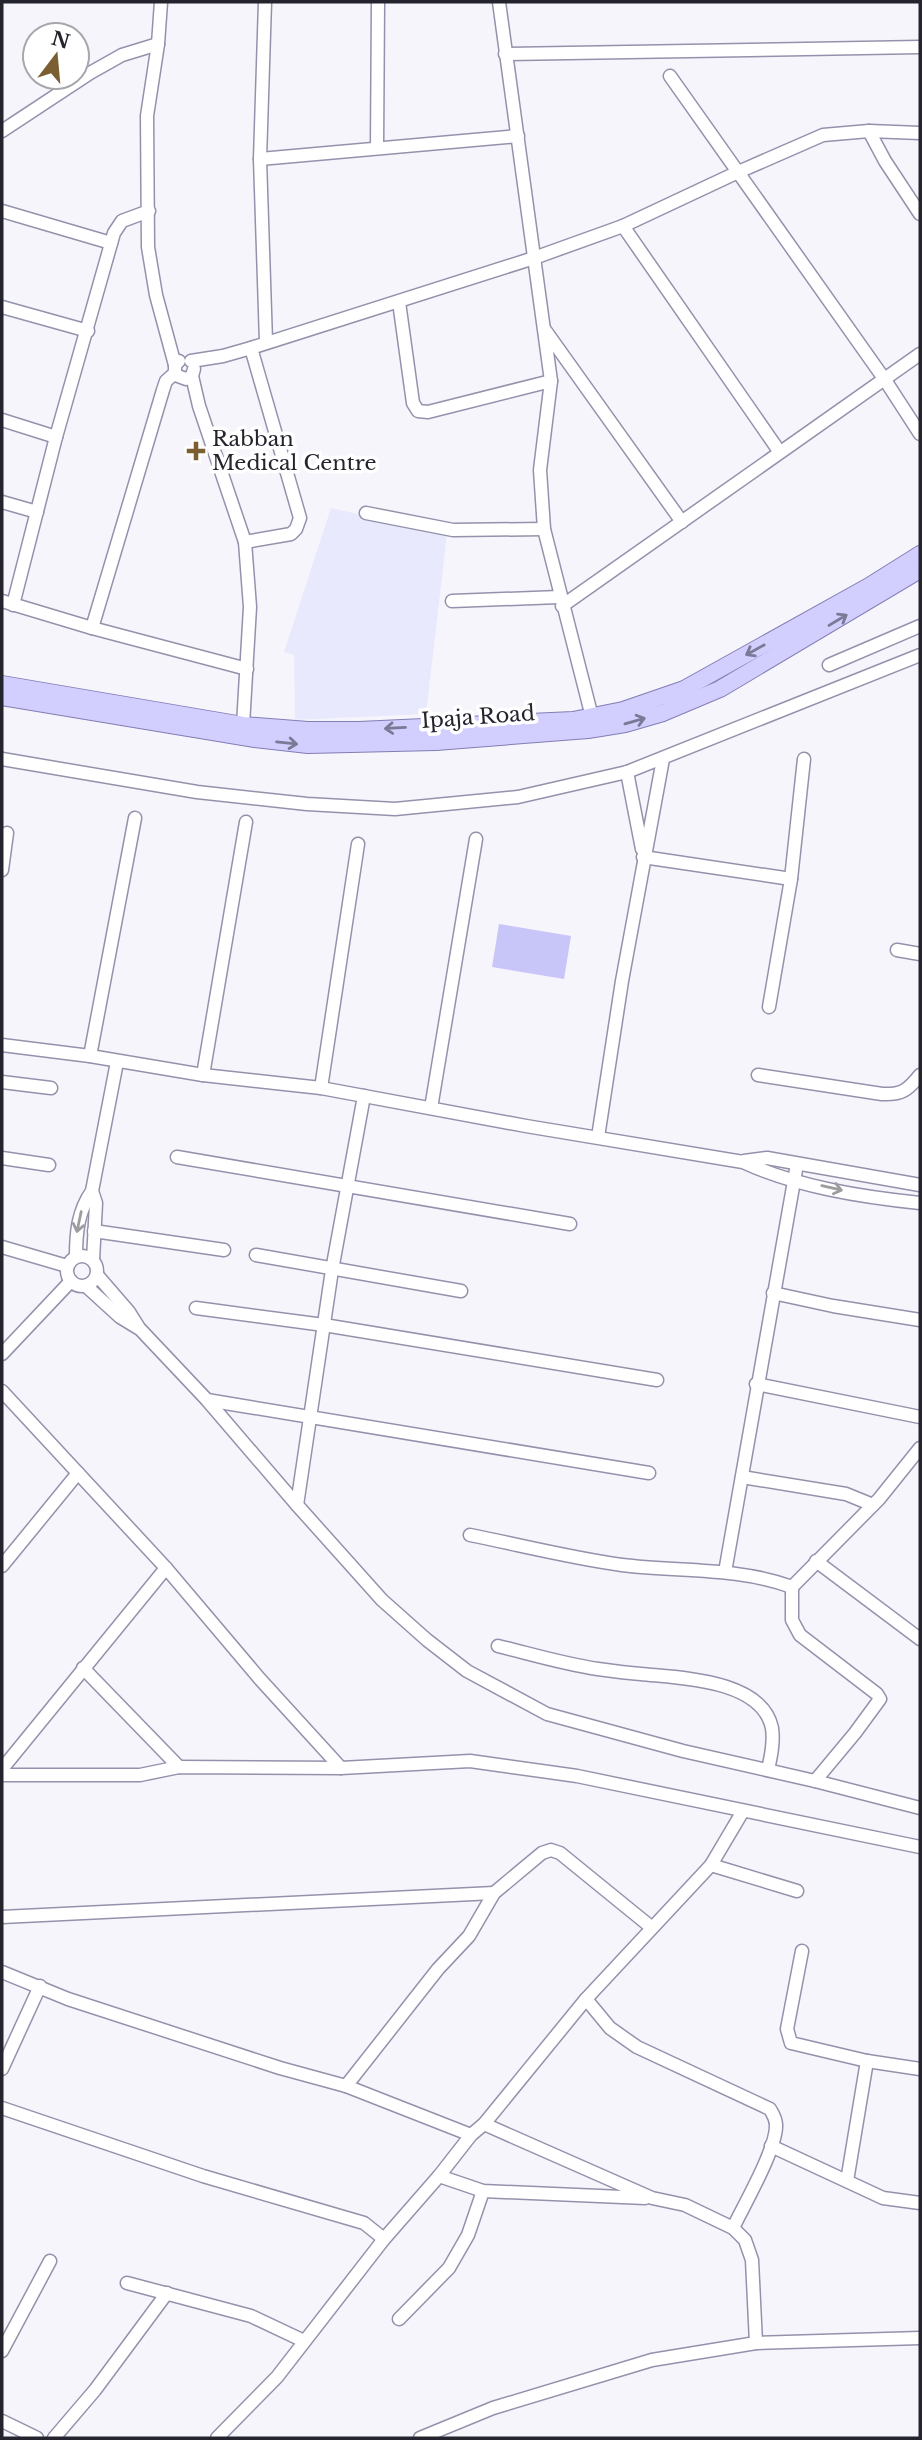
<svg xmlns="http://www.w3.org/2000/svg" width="922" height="2440" font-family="'Libre Baskerville',serif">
	<rect width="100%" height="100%" fill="#f6f5fb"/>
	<polygon fill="#e9e9fe" points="331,508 447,534 426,714 295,720 294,655 284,652"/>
	<polygon fill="#c8c5f9" points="499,924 571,936 564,979 492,967"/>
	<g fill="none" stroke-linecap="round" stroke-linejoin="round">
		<g stroke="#9392ac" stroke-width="15">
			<g id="minor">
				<polyline points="161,2 158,44 147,116 148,247 156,295 175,365"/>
				<polyline points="265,2 260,159 266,342"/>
				<polyline points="499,2 551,381 540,470 544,529 592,717"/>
				<polyline points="505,54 920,47"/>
				<polyline points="670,76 885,380 920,434"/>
				<polyline points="2,131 90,73 122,55 158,44"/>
				<polyline points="869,131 885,161 920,214"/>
				<polyline points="377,147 378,2"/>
				<polyline points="260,159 518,136"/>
				<polyline points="2,211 111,243"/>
				<polyline points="623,226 779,451"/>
				<polyline points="399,302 413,403 418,411 428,412 551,381"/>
				<polyline points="2,307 88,331"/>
				<polyline points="545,330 682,522"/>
				<polyline points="191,361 223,356 251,348 534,258 623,226 736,173 823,135 869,131 920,133"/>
				<polyline points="175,373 178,376 186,379 192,376 194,369"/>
				<polyline points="192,376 199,406 245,542 250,607 243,725"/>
				<polyline points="2,420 56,437"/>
				<polyline points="2,502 37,512"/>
				<polyline points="366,513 453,530 544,529"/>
				<polyline points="245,542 291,534 296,529 300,518 251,348"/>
				<polyline points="2,601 92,628 247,669"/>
				<polyline points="452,601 559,597"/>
				<polyline points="13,605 56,437 114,233 122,221 149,211"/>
				<polyline points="562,606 920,354"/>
				<polyline points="92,628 163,390 166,381 175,373 175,365 179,361"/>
				<polyline points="829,665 920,626"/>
				<polyline points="2,759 197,792 307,804 395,809 518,797 627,772 920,655"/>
				<polyline points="627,772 642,849"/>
				<polyline points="643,857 791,879"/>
				<polyline points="2,870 7,833"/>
				<polyline points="897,950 920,954"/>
				<polyline points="769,1007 791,879 804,759"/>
				<path d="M 2,1045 L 90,1056 L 203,1075 L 321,1088 L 526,1126 L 743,1162 C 797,1187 862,1197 920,1203"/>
				<polyline points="90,1056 135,818"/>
				<polyline points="203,1075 246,822"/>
				<path d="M 758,1075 L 882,1094 C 902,1095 908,1090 920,1075"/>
				<polyline points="2,1082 51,1088"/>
				<polyline points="321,1088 358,844"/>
				<polyline points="431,1108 476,839"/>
				<polyline points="598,1137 622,981 663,759"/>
				<polyline points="177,1157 570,1224"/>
				<polyline points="2,1158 49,1165"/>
				<polyline points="744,1161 767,1158 920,1185"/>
				<polyline points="92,1191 96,1203 93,1260"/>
				<polyline points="94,1231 224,1250"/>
				<polyline points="2,1247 67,1266"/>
				<polyline points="256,1255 461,1291"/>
				<path d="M 76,1256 C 76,1232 78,1211 92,1191 L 117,1062"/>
				<circle cx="82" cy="1271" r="15"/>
				<polyline points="97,1275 129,1312 139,1328 207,1400 297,1505 382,1600 427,1640 467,1671 547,1714 683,1751 815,1781 920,1808"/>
				<polyline points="86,1286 120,1317 138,1328"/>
				<polyline points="773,1293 833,1306 920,1320"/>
				<polyline points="196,1308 324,1325 657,1380"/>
				<polyline points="2,1354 71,1281"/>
				<polyline points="756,1384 920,1417"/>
				<polyline points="2,1391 166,1568 259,1678 341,1768"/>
				<polyline points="207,1400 649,1473"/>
				<polyline points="742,1477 846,1494 873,1505"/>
				<polyline points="297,1505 332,1270 364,1096"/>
				<path d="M 470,1535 C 520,1545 571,1558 622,1565 C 679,1572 738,1567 792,1587 L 879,1499 L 920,1448"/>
				<polyline points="816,1561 920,1639"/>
				<polyline points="2,1566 78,1473"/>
				<polyline points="725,1572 797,1164"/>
				<polyline points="792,1587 792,1620 800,1635 877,1694 880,1699 855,1733 815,1781"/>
				<path d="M 498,1646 C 531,1654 564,1664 598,1669 C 612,1671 626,1673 641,1674 C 678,1678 762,1679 772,1728 C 774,1742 771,1756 768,1770"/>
				<polyline points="83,1668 179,1767"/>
				<polyline points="2,1769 166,1568"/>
				<polyline points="2,1775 140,1775 179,1767 341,1768 470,1761 577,1776 920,1847"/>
				<polyline points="711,1865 797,1891"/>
				<polyline points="2,1917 494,1893"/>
				<polyline points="802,1951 787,2029 791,2043 867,2061 920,2069"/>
				<polyline points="2,1972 68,1999 280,2068 346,2086 471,2135"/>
				<path d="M 586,1999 L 610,2028 L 637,2047 L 770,2109 C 773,2115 776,2118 776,2125 C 777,2148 744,2205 733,2228"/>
				<polyline points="2,2069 40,1986"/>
				<polyline points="346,2086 438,1969 469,1936 494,1893 542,1853 551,1850 560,1853 651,1927"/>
				<polyline points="2,2108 203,2176 364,2223 384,2239"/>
				<polyline points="484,2124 652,2198 685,2205 733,2228 745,2240 752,2260 756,2343"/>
				<polyline points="771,2146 883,2198 920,2203"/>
				<polyline points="439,2176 483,2191 645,2198"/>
				<polyline points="847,2181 867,2061"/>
				<polyline points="127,2283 251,2316 304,2341"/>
				<polyline points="399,2319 449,2268 468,2235 483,2191"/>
				<polyline points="2,2351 50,2261"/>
				<polyline points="2,2421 37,2438"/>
				<polyline points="54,2438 95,2390 167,2293"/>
				<polyline points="217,2438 277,2377 384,2239 439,2176 471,2135 484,2124 586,1999 711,1865 743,1811"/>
				<polyline points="420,2438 493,2408 652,2360 756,2343 920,2338"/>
			</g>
		</g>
		<g stroke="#827db4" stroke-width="18">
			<g id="major">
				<polyline points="2,684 243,725 308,730 359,730 573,720 623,710 684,689 869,586 920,554"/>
				<polyline points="2,697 255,739 308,745 436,742 588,730 625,724 663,713 720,689 920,570"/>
			</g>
		</g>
		<use href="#minor" stroke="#fff" stroke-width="12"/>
		<use href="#major" stroke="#d2cefd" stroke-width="16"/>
	</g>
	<defs><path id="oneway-shaft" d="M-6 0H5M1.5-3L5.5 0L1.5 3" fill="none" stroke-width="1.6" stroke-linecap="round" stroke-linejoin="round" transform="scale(1.75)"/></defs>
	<g stroke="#7b7996">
		<use href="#oneway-shaft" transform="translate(838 620) rotate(-31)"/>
		<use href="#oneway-shaft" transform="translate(755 650) rotate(151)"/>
		<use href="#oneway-shaft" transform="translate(635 721) rotate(-16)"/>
		<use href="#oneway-shaft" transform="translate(395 728) rotate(177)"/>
		<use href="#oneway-shaft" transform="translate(287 743) rotate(6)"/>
	</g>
	<g stroke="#9c9ca1">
		<use href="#oneway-shaft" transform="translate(832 1188) rotate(13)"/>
		<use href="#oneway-shaft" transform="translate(79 1222) rotate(102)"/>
	</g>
	<path fill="#7b5e31" stroke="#fff" stroke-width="2.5" d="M192.5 440.5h7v7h7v7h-7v7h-7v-7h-7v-7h7z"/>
	<g text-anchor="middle" stroke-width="7" stroke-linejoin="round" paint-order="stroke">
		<g font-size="21" fill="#24242e" stroke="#fff" text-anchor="start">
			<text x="212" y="446">Rabban<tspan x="212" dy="24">Medical Centre</tspan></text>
		</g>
		<g font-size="21" fill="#24242e" stroke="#fff">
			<text transform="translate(478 717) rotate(-4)" y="7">Ipaja Road</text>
		</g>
	</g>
	<rect width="922" height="2440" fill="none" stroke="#24242e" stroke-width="7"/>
	<g transform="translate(56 56) rotate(16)"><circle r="33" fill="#ffffff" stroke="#a7a7ab" stroke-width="2"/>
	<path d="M0-5L12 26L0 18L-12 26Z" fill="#7b5e31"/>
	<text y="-10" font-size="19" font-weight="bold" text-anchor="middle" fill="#24242e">N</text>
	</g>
</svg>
